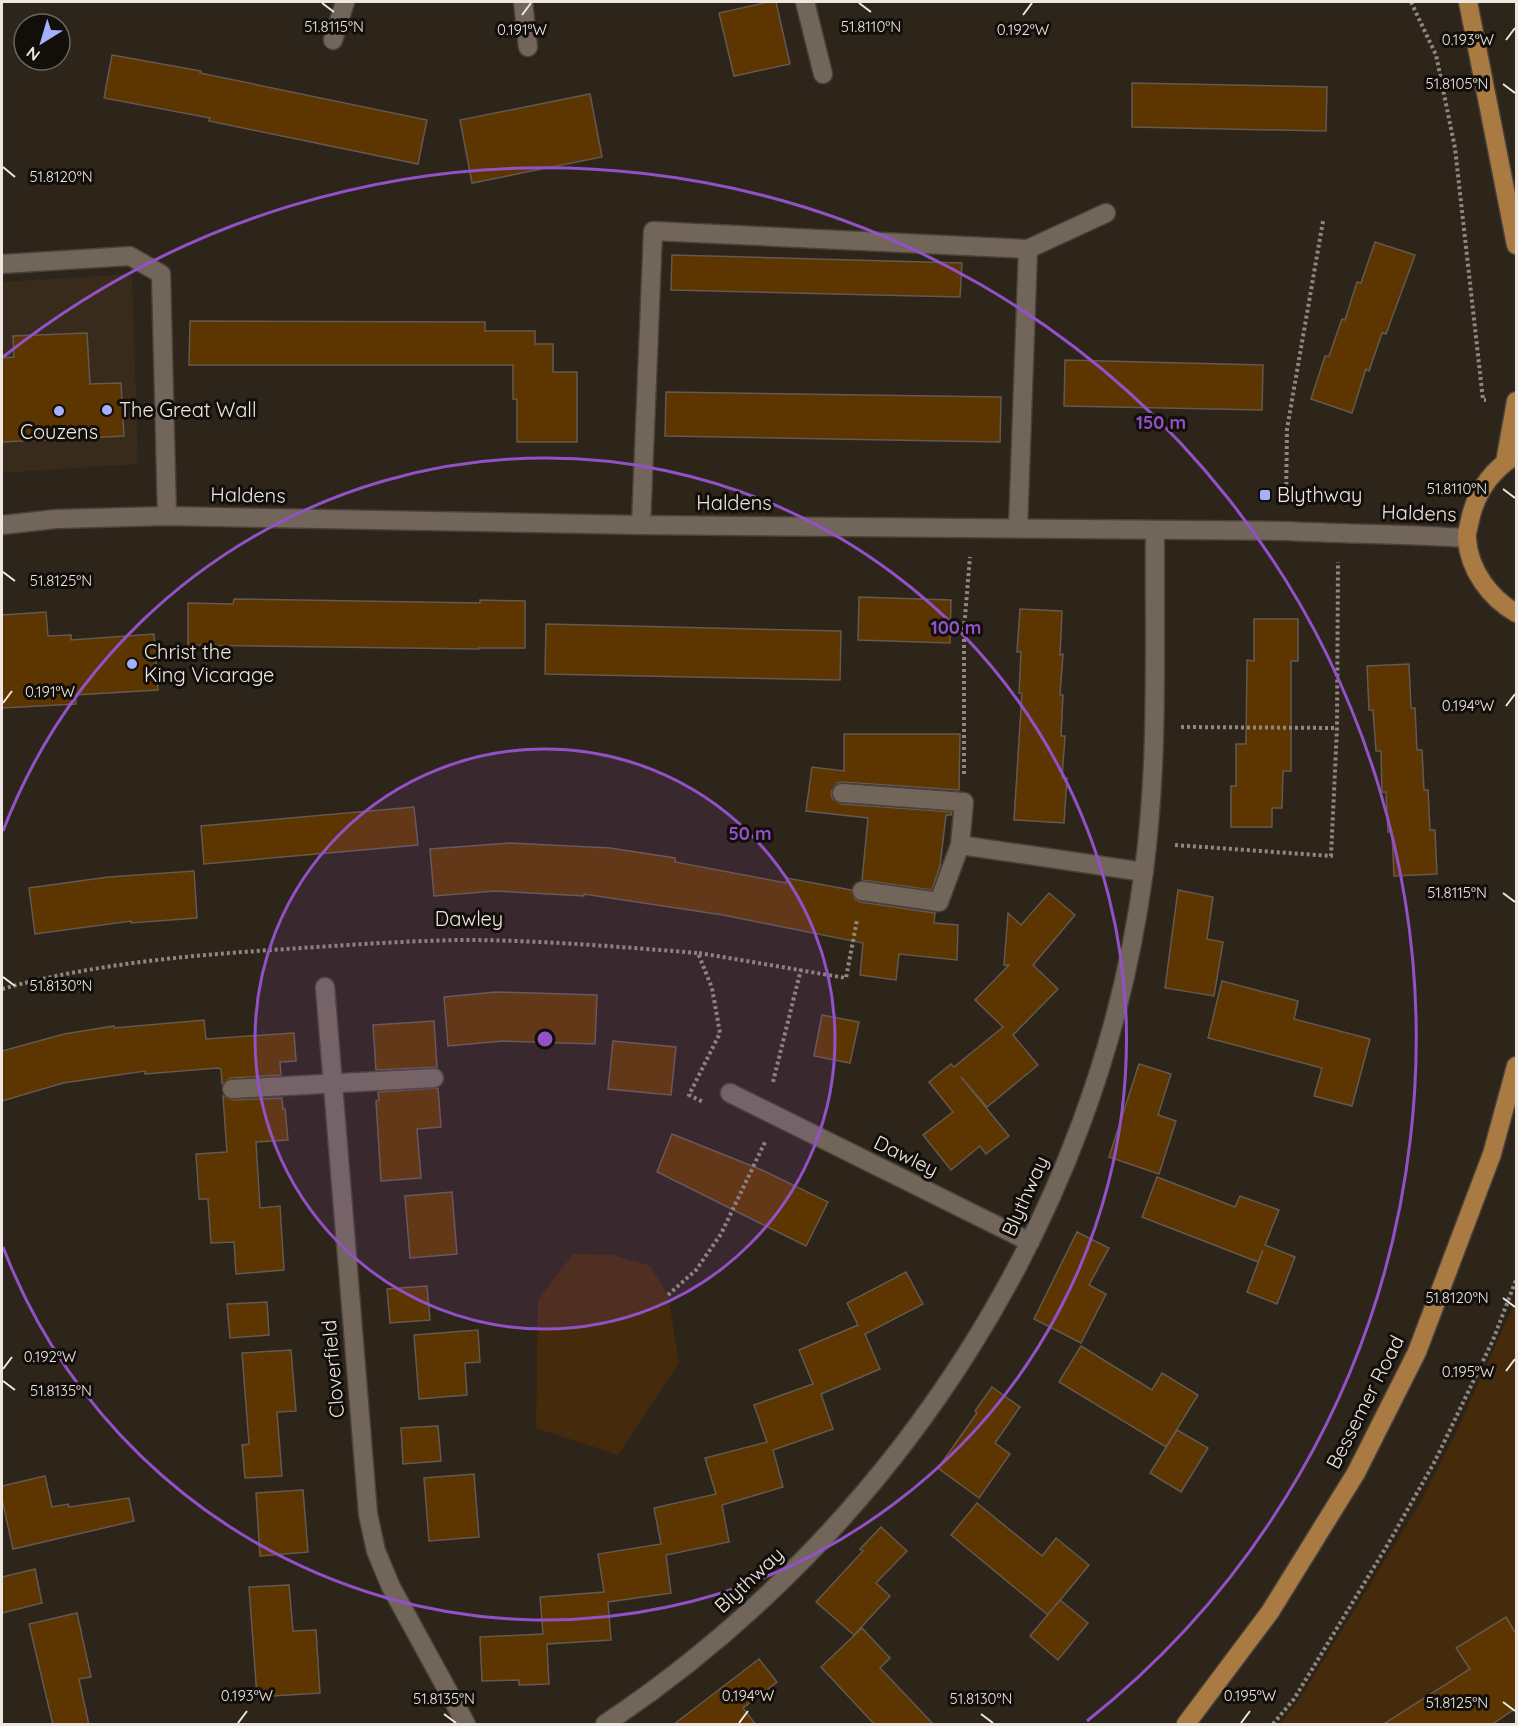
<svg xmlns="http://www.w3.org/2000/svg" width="1518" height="1726" font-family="Quicksand,sans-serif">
	<rect width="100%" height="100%" fill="#2d241a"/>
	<polygon fill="#392b1c" points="132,274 138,464 2,473 2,282"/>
	<g fill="#452b0b">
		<polygon points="573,1254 613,1255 650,1266 668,1295 679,1363 618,1455 536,1428 538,1300"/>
		<polygon points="1516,1300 1516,1634 1505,1617 1457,1648 1470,1669 1382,1724 1280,1724 1296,1705 1419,1505 1455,1435"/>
	</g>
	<g fill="#5c3500" stroke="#64594e" stroke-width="1.5">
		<polygon points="769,2 776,2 790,64 734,76 719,13"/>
		<polygon points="112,55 201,71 200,73 427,120 418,164 209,121 210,118 104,98"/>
		<polygon points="1132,83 1327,87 1326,131 1132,127"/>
		<polygon points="590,94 602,157 472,183 460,120"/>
		<polygon points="1375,242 1415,255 1386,334 1382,333 1369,371 1366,369 1352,413 1311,399 1325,356 1329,356 1342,319 1345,320 1357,282 1361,283"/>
		<polygon points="672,255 962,263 960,297 671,290"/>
		<polygon points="190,321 485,322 485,331 535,331 535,344 553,344 553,372 577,372 577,442 517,442 517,399 513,399 513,365 189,365"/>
		<polygon points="87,333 90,384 121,383 124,436 2,442 2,358 14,357 13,336"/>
		<polygon points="1065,360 1263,365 1262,410 1064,406"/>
		<polygon points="666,392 1001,397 1000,442 665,436"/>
		<polygon points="859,597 951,600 950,643 858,640"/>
		<polygon points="234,599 480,603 480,600 525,601 525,648 479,648 479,649 188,645 188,603 233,604"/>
		<polygon points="1020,609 1062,611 1060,655 1063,654 1060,695 1063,695 1061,736 1065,736 1062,778 1067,778 1064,823 1014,820 1022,693 1019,693 1021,652 1017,652"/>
		<polygon points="46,612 48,636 71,635 71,640 154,634 158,690 75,695 76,704 2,708 2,615"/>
		<polygon points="1254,619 1298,619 1298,661 1291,661 1291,771 1283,771 1282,808 1272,808 1272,827 1231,827 1231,786 1236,786 1236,744 1246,744 1247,660 1254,661"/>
		<polygon points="546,624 841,631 840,680 545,674"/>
		<polygon points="1409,664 1411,708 1415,708 1417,750 1422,750 1424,790 1428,790 1430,830 1435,830 1437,874 1394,876 1392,832 1388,832 1386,792 1382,792 1381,751 1376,751 1373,710 1369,710 1367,666"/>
		<polygon points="844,734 960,734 959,790 843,782 837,783 831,792 832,798 841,804 952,812 951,815 946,815 940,866 932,890 862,880 868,818 806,811 812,767 844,771"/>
		<polygon points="414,807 418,845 204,864 201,826"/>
		<polygon points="510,843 610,848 675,858 675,862 786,883 787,878 851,890 855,899 860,902 935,913 934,923 958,925 957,960 899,954 896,980 860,975 863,943 723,915 584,894 584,896 495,891 434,896 430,849"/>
		<polygon points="194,871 197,918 131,923 131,921 35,934 29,888 108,877"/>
		<polygon points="1178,890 1213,897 1207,939 1223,942 1214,996 1165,988"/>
		<polygon points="1049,893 1075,915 1033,965 1058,989 1013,1035 1038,1065 987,1107 961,1077 1009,1136 986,1154 980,1146 951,1170 923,1135 953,1112 929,1082 951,1064 954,1067 1003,1027 975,1000 1009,965 1004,965 1008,913 1021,925"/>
		<polygon points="1222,981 1298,1001 1294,1019 1370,1039 1352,1106 1314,1096 1322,1068 1208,1038"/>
		<polygon points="496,992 597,995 595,1044 503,1041 448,1046 444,997"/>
		<polygon points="822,1015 859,1022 850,1063 814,1056"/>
		<polygon points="204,1020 206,1039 294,1033 296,1061 280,1062 281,1075 231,1078 222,1084 221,1069 218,1068 145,1074 145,1071 63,1083 2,1101 2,1051 64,1034 114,1026 114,1028"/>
		<polygon points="434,1021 437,1067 376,1070 373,1025"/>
		<polygon points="613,1041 676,1047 671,1095 608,1089"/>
		<polygon points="1139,1064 1171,1074 1158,1115 1176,1121 1159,1174 1109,1157"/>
		<polygon points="438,1088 441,1127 417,1129 421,1178 381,1181 376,1101 379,1100 378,1092"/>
		<polygon points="223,1096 233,1100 282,1098 283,1109 285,1109 288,1140 256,1142 260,1208 280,1206 284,1270 236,1274 234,1242 211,1243 208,1199 199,1199 196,1154 227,1152"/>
		<polygon points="672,1134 762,1170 828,1202 806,1246 657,1172"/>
		<polygon points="1157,1177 1235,1207 1240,1196 1279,1210 1265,1245 1295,1257 1277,1304 1247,1292 1263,1250 1258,1262 1142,1217"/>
		<polygon points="452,1192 457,1254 410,1258 405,1196"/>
		<polygon points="1077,1232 1109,1248 1089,1285 1106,1294 1081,1343 1034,1319"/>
		<polygon points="906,1272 923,1304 865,1334 880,1369 821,1394 833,1429 773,1450 783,1487 722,1505 729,1542 666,1555 671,1593 608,1602 611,1640 547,1644 549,1684 519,1685 519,1680 482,1681 480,1637 543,1634 540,1597 604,1592 598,1554 661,1544 654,1508 716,1494 705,1458 767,1442 754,1405 813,1384 799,1350 858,1325 847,1303"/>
		<polygon points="427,1286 430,1320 390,1323 387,1289"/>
		<polygon points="267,1302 269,1335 230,1338 227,1304"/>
		<polygon points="478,1330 480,1362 465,1363 467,1395 419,1399 414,1335"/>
		<polygon points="1081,1346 1152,1390 1162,1373 1198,1395 1166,1447 1059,1382"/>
		<polygon points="291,1350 296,1411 277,1412 282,1476 245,1478 242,1445 249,1444 242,1353"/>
		<polygon points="992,1387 1020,1407 995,1443 1010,1454 979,1498 938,1468 977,1413 975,1411"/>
		<polygon points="438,1426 441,1461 403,1464 401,1428"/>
		<polygon points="1177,1430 1208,1448 1181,1492 1150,1473"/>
		<polygon points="474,1474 479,1537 429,1541 424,1478"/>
		<polygon points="45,1476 52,1507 68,1504 69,1507 129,1498 134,1521 13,1549 2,1499 2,1486"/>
		<polygon points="303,1490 308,1552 260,1556 256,1493"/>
		<polygon points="977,1503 1042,1556 1056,1538 1089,1565 1048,1615 951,1535"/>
		<polygon points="881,1527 907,1551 876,1583 890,1596 854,1635 816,1602 863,1551 860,1549"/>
		<polygon points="35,1569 42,1603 2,1613 2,1577"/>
		<polygon points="289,1585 293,1631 316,1630 320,1693 257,1697 249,1587"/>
		<polygon points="1060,1600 1088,1623 1058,1660 1030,1636"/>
		<polygon points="77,1613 91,1677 79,1679 89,1725 53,1725 29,1624"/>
		<polygon points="1506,1617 1516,1634 1516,1708 1491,1725 1382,1725 1470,1669 1456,1648"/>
		<polygon points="862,1628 890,1658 880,1668 934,1725 875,1725 821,1667"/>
		<polygon points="759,1659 777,1682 743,1708 756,1725 673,1725"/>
	</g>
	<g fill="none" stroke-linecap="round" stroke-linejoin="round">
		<g stroke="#49413a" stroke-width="21">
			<g id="lane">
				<polyline points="523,2 528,47"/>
				<polyline points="805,2 823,74"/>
				<polyline points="1028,249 1106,213"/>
				<polyline points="2,264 130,256 161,274 167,516"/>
				<polyline points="641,525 653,231 1028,249 1018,528"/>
				<polyline points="842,793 964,802 960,845 1144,872"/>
				<polyline points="862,891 939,902 960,845"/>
				<polyline points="232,1089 434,1078"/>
			</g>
		</g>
		<g stroke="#49413a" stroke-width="21">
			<g id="street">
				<polyline points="333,40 345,2"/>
				<path d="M 2,525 L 56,519 L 167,516 L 641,525 L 1286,531 C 1346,534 1406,534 1466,538"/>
				<polyline points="325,987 368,1514 376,1551 391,1587 466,1724"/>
				<polyline points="730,1093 1030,1242"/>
				<path d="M 605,1724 C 894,1531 1099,1217 1144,870 C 1159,758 1154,644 1155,531"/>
			</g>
		</g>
		<g stroke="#49413a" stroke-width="21">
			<g id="primary">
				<polyline points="1468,2 1516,245"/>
				<path d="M 1516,455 C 1492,470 1476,492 1470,520 C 1469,526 1466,533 1467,539 C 1469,570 1490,598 1516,613"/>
				<polyline points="1505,462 1516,401"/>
				<polyline points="1186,1724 1270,1612 1356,1473 1417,1352 1492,1154 1516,1066"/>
			</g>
		</g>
		<g stroke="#8f8780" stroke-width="4" stroke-dasharray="3 3" stroke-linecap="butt">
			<polyline points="1411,2 1436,55 1455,148 1483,400 1486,400"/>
			<polyline points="1286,503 1287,429 1323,221"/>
			<polyline points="1181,727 1337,728"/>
			<polyline points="964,774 964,629 970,557"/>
			<polyline points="1175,845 1331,856 1337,728 1338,562"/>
			<polyline points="699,953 846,978 857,920"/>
			<path d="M 2,989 C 89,965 180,956 271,950 C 334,946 398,941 462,940 C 541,940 620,947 698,953 L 712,988 L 720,1033 L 689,1095 L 703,1102"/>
			<polyline points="773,1082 801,969"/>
			<polyline points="668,1295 696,1270 721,1234 765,1142"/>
			<polyline points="1273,1724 1294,1699 1388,1544 1435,1461 1493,1340 1516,1280"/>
		</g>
		<use href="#lane" stroke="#72665b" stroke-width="18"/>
		<use href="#street" stroke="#72665b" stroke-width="18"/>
		<use href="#primary" stroke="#aa7a43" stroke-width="18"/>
	</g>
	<path fill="none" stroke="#eee7e1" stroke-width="2" d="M 322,3 L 334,12M 859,3 L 871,12M 522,15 L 531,3M 1023,15 L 1032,3M 1506,40 L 1515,28M 1503,84 L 1515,93M 3,167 L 15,177M 1503,489 L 1515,498M 3,572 L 15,581M 3,703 L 12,691M 1506,706 L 1515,694M 1503,893 L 1515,902M 3,977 L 15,986M 1503,1298 L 1515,1307M 3,1369 L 12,1357M 1506,1371 L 1515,1359M 3,1381 L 15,1390M 1503,1702 L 1515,1711M 444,1714 L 456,1723M 981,1714 L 993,1723M 238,1723 L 247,1711M 739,1723 L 748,1711M 1241,1723 L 1250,1711"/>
	<circle cx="545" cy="1039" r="290" fill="#9251c6" fill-opacity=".12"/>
	<g fill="none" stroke="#9251c6" stroke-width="3">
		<circle cx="545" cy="1039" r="290"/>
		<path d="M3 831A581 581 0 1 1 3 1247"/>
		<path d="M3 357A871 871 0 1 1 1087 1721"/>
	</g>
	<g fill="#a5b1fc" stroke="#120e0a" stroke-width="2">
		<circle cx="107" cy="410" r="6"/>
		<circle cx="59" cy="411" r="6"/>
		<rect x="1259" y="489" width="12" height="12" rx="3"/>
		<circle cx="132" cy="664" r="6"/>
	</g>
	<g text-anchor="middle" stroke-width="6" stroke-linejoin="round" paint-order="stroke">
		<g font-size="20" fill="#eee7e1" stroke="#120e0a" text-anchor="start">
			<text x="119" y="417">The Great Wall</text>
			<text x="59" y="439" text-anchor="middle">Couzens</text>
			<text x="1277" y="502">Blythway</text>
			<text x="144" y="659">Christ the<tspan x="144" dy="23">King Vicarage</tspan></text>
		</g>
		<g font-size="20" fill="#eee7e1" stroke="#120e0a">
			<text transform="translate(248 495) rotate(1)" y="7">Haldens</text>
			<text x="734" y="510">Haldens</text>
			<text transform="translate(1419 513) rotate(2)" y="7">Haldens</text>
			<text x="469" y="926">Dawley</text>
			<text transform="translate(906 1156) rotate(26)" y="7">Dawley</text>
			<text transform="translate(1025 1196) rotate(-66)" y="7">Blythway</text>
			<text transform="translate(333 1369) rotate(-95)" y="7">Cloverfield</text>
			<text transform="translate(1365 1402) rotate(-63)" y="7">Bessemer Road</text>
			<text transform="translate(749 1580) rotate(-43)" y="7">Blythway</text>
		</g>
	</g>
	<g font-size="15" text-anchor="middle" fill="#eee7e1" stroke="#120e0a" stroke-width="6" stroke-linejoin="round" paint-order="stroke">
		<text x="334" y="32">51.8115°N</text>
		<text x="871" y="32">51.8110°N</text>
		<text x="522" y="35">0.191°W</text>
		<text x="1023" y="35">0.192°W</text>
		<text x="1468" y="45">0.193°W</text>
		<text x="1457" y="89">51.8105°N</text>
		<text x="61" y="182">51.8120°N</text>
		<text x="1457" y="494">51.8110°N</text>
		<text x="61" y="586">51.8125°N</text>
		<text x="50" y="697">0.191°W</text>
		<text x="1468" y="711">0.194°W</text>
		<text x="1457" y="898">51.8115°N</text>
		<text x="61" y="991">51.8130°N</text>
		<text x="1457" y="1303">51.8120°N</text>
		<text x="50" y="1362">0.192°W</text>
		<text x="1468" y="1377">0.195°W</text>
		<text x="61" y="1396">51.8135°N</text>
		<text x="247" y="1701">0.193°W</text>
		<text x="748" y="1701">0.194°W</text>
		<text x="1250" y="1701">0.195°W</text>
		<text x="444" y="1704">51.8135°N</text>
		<text x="981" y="1704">51.8130°N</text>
		<text x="1457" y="1708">51.8125°N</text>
	</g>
	<circle cx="545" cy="1039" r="9" fill="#9251c6" stroke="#120e0a" stroke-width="3"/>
	<g font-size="18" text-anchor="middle" font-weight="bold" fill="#9251c6" stroke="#120e0a" stroke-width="6" stroke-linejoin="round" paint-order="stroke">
		<text x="1161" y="429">150 m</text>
		<text x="956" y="634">100 m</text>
		<text x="750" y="840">50 m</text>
	</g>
	<rect width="1518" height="1726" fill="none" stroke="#eee7e1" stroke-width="6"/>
	<g transform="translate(42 42) rotate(217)"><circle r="28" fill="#120e0a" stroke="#6a6560" stroke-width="1.5"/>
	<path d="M0-4.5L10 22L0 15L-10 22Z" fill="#a5b1fc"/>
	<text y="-9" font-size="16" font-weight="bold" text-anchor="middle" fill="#eee7e1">N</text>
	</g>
</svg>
